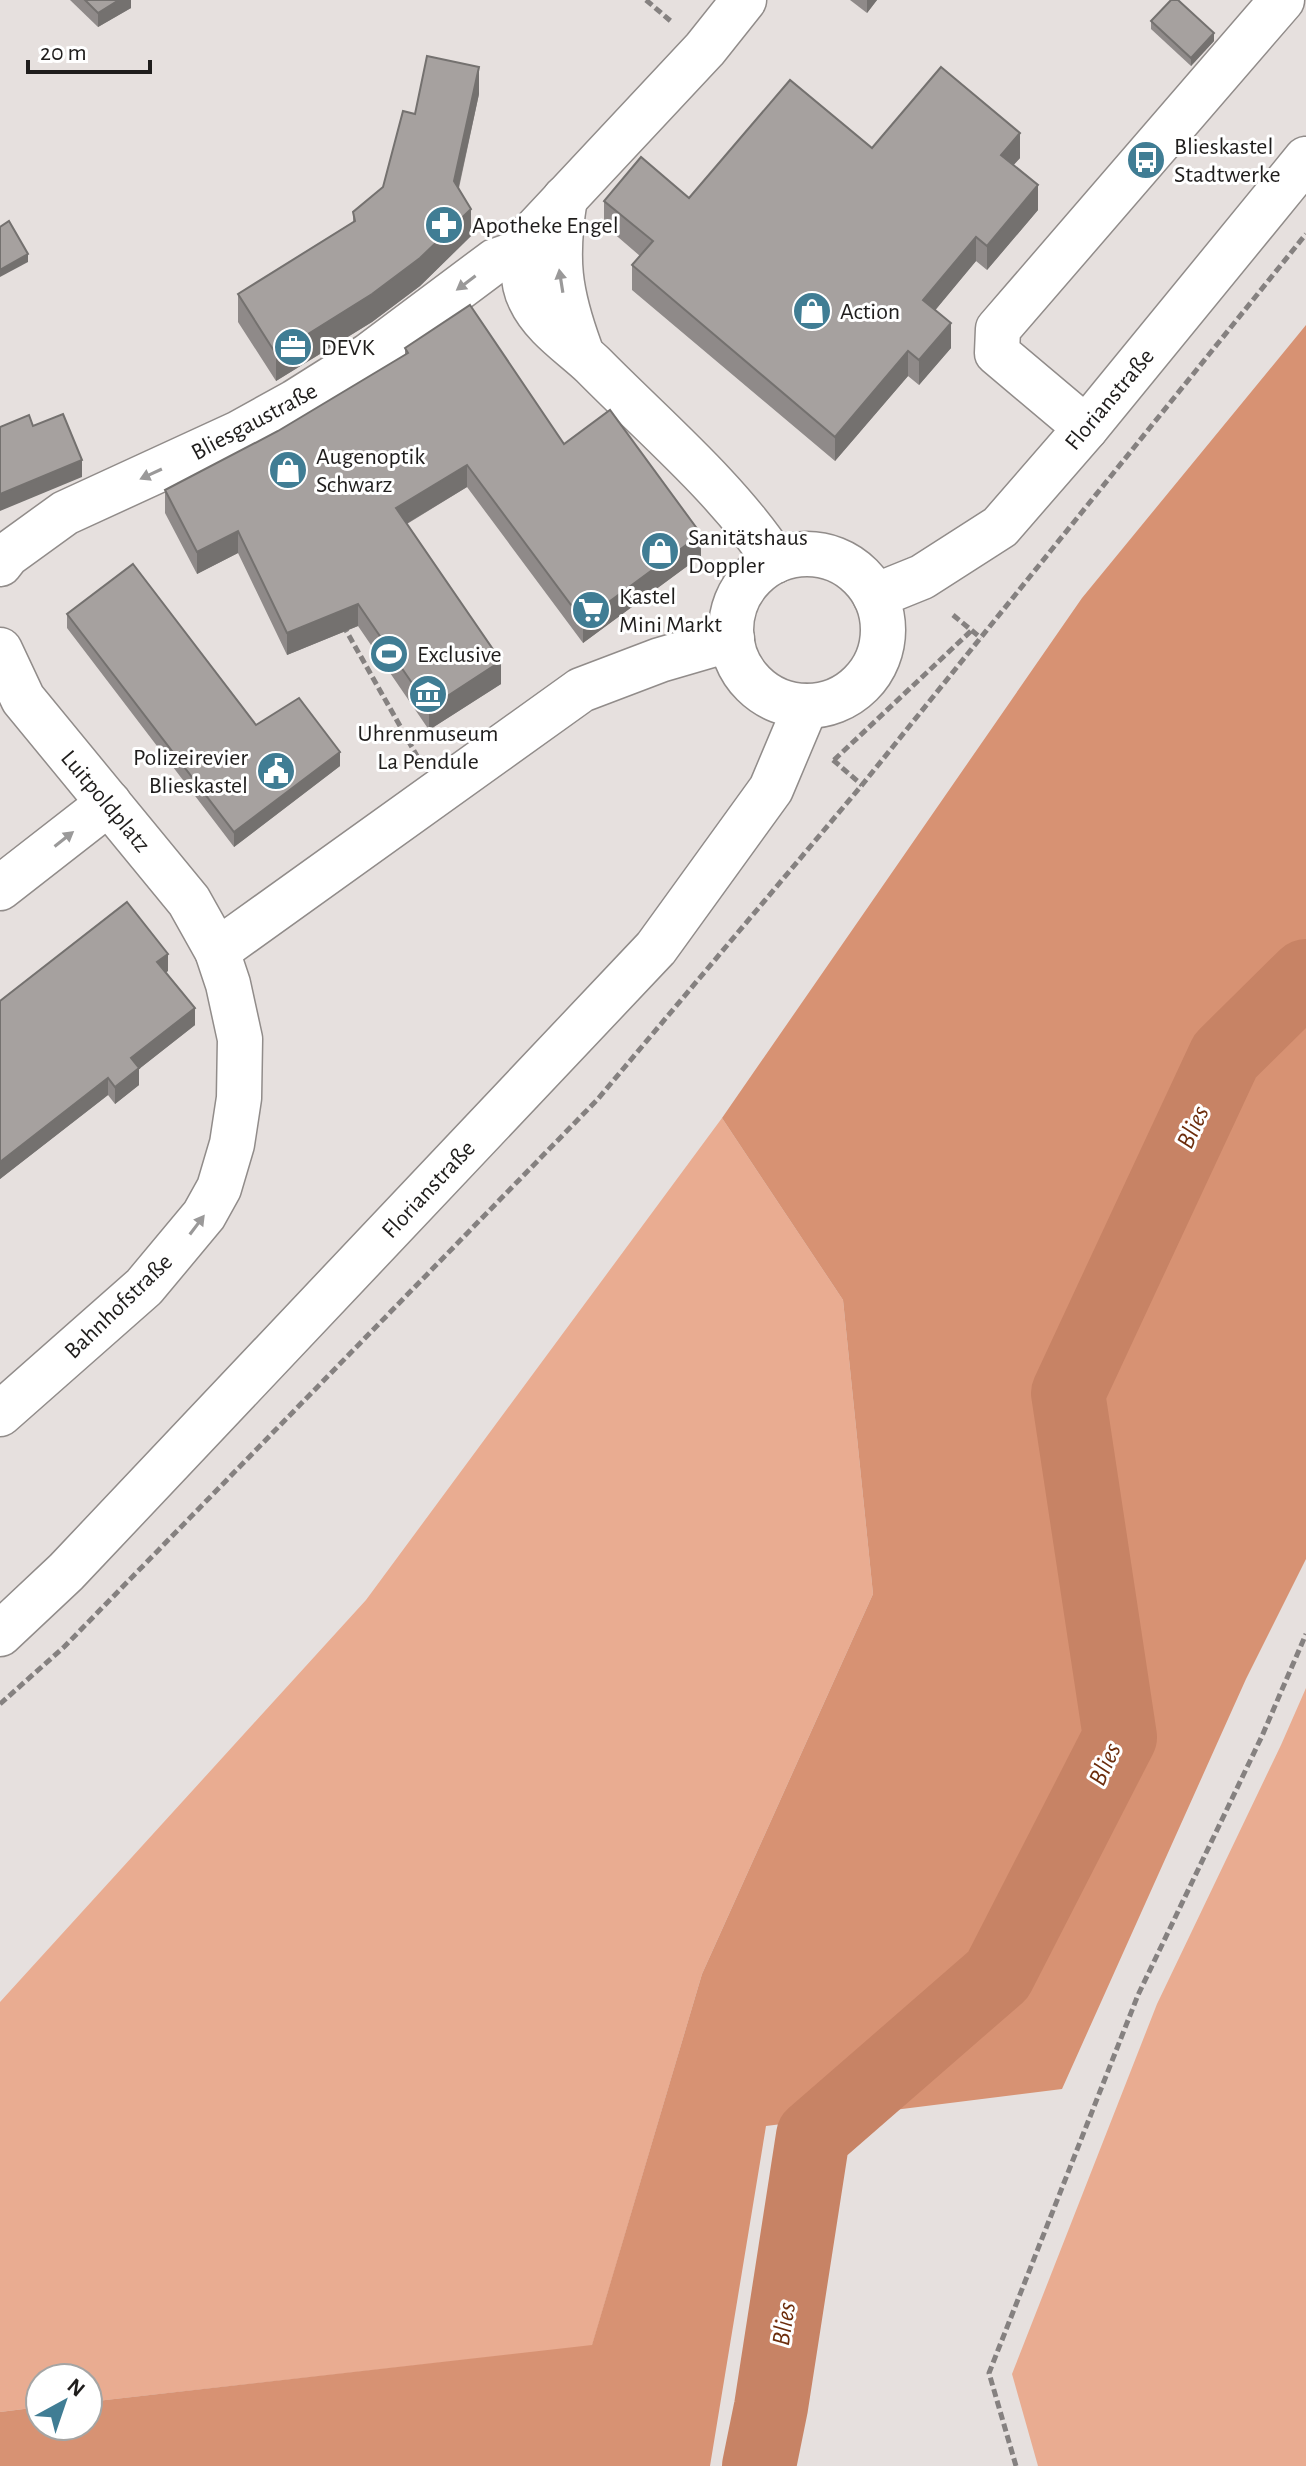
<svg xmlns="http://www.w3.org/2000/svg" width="1306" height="2466" font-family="'Alegreya Sans',sans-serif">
	<rect width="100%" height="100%" fill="#e6e0de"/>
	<g fill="#e9ac91">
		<polygon points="722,1118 843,1300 873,1594 702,1974 592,2346 88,2402 88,2378 40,2378 40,2407 0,2412 0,2002 366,1600"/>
		<polygon points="1306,1688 1306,2466 1038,2466 1012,2374 1157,2004 1281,1745"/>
	</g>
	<polygon fill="#d79273" points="1306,325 1306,1559 1246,1679 1062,2089 766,2126 710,2466 0,2466 0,2412 40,2407 40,2426 88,2426 88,2402 592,2345 702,1974 873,1594 843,1300 722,1118 1082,598"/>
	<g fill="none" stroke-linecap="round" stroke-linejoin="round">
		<polyline stroke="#c78365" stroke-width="74" points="759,2466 771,2407 813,2136 998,1975 1120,1737 1068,1393 1225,1056 1306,976"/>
		<g stroke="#918c8a" stroke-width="47">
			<g id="minor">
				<polyline points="1086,428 997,353 998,329 1282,0"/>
				<polyline points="0,564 7,555 65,513 239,433 295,402 368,356 495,261 524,251"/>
				<polyline points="875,596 922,577 1000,527 1086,428 1306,159"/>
				<polyline points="0,650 23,699 189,901 217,951 228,984 240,1039 239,1098 232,1144 219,1188 204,1215 144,1287 0,1414"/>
				<polyline points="0,888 109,803"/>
				<polyline points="217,951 581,690 660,660 732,639"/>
			</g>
		</g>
		<g stroke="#918c8a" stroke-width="47">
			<g id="secondary">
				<path d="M 744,0 L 705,49 L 531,235 C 523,255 520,279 530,299 C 543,327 572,345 593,365 C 654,427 728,489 775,561"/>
				<path d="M 565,198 C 555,259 559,292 580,349"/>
				<circle cx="807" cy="630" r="76"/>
				<polyline points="0,1634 66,1572 656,948 771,789 806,706"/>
			</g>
		</g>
		<g stroke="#858180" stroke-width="5" stroke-dasharray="8 4" stroke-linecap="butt">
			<polyline points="646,0 673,23"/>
			<polyline points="953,615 981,638"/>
			<polyline points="343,625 417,756"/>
			<polyline points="833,760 862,785"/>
			<polyline points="834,760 972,630"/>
			<polyline points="0,1704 64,1647 597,1100 862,785 1306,234"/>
			<polyline points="1016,2466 989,2373 1138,1995 1262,1736 1306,1634"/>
		</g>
		<use href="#minor" stroke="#fff" stroke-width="44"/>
		<use href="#secondary" stroke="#fff" stroke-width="44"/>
	</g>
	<g fill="#8f8a89">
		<polygon points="70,0 131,0 131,8 98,27"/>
		<polygon points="850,0 877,0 867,13"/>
		<polygon points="1151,21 1214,41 1191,66 1151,29"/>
		<polygon points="479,94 459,188 471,236 420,286 372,322 276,381 238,322 238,294 353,222 353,212 383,187 415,114"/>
		<polygon points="872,148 1020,158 1013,165 1038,210 987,270 976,261 935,310 951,348 919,385 908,376 835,461 632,290 632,265 640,256 604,225 604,201 689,198"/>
		<polygon points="405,348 564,444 701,556 583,643 467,487 407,524 501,684 429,730 358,626 287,655 238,553 197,574 165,513 165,490 278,431 405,355"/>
		<polygon points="67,614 256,725 340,766 234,847 67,628"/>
		<polygon points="168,971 166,972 195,1025 139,1069 139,1085 115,1104 108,1095 0,1179 0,1001"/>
	</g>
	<g fill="#74716f">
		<polygon points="119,0 131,0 131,8 98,27 98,13"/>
		<polygon points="867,0 877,0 867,13"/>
		<polygon points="1214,33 1214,41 1191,66 1191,58"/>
		<polygon points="479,67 479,94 454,208 454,181"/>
		<polygon points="1020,133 1020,158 1001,179 1001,155"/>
		<polygon points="1038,185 1038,210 987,270 987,246"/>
		<polygon points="471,209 471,236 420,286 372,322 276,381 276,354"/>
		<polygon points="976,237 976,261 923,325 923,300"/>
		<polygon points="28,254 28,262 0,277 0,270"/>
		<polygon points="951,323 951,348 919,385 919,360"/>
		<polygon points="908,351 908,376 835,461 835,437"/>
		<polygon points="82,460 82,477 0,511 0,494"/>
		<polygon points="467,465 467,487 396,530 396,508"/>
		<polygon points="238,531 238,553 197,574 197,552"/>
		<polygon points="701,534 701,556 583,643 583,621"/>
		<polygon points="358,604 358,626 287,655 287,633"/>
		<polygon points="501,661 501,684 429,730 429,708"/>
		<polygon points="340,752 340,766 234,847 234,832"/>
		<polygon points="168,954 168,971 157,979 157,962"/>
		<polygon points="195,1008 195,1025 139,1069 139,1085 115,1104 115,1087 131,1058"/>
		<polygon points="108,1078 108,1095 0,1179 0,1162"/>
	</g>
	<g fill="#a6a19f" stroke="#74716f" stroke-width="2">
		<polygon points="85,0 119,0 98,13"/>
		<polygon points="1171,0 1178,0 1214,33 1191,58 1151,21"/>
		<polygon points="427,56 479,67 454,181 471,209 420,258 372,294 276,354 238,294 355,221 353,212 383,187 403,111 415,114"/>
		<polygon points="941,67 1020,133 1001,155 1038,185 987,246 976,237 923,300 951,323 919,360 908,351 835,437 632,265 653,241 604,201 641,157 689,198 790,80 872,148"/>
		<polygon points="9,221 28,254 0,270 0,227"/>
		<polygon points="470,305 564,444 610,410 701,534 583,621 467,465 396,508 501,661 429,708 358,604 287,633 238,531 197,552 165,490 278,431 408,353 405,348"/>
		<polygon points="63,414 82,460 0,494 0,427 29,415 33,426"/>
		<polygon points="133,564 256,725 299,698 340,752 234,832 67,614"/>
		<polygon points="127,902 168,954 157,962 195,1008 131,1058 139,1068 115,1087 108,1078 0,1162 0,1001"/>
	</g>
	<defs><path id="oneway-solid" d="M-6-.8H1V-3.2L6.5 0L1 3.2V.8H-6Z" transform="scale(2)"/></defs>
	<g fill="#9a9999">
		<use href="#oneway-solid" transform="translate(561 281) rotate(-99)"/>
		<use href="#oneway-solid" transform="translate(466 283) rotate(143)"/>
		<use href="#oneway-solid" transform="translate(151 474) rotate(155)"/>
		<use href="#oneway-solid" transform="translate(64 839) rotate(-38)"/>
		<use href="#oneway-solid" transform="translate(197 1225) rotate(-53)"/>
	</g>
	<defs>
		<g id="bus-disc" transform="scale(2)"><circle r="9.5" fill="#407d94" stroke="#fff"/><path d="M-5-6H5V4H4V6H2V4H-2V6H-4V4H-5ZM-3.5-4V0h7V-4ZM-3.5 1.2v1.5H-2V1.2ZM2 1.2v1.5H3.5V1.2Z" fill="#fff"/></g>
		<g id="pharmacy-disc" transform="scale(2)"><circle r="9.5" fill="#407d94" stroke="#fff"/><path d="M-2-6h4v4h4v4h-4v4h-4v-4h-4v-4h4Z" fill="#fff"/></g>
		<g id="shop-disc" transform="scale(2)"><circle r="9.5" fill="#407d94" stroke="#fff"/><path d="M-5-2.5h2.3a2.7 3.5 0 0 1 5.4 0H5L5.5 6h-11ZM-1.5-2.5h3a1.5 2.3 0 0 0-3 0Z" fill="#fff"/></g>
		<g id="office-disc" transform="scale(2)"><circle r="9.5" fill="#407d94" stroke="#fff"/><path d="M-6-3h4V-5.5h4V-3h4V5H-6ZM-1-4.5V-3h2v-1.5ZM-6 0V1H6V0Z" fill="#fff"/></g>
		<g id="supermarket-disc" transform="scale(2)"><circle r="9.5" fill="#407d94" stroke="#fff"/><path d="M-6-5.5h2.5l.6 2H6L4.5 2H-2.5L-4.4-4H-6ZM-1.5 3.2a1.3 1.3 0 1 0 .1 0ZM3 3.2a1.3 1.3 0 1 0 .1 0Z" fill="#fff"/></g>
		<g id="stadium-disc" transform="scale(2)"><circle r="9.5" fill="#407d94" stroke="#fff"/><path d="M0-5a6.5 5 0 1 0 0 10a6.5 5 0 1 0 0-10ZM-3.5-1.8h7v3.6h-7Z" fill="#fff"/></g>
		<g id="museum-disc" transform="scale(2)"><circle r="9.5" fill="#407d94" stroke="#fff"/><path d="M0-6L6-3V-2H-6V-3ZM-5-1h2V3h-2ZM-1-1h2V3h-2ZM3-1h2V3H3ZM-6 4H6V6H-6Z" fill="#fff"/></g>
		<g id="civic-disc" transform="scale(2)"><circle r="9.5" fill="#407d94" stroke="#fff"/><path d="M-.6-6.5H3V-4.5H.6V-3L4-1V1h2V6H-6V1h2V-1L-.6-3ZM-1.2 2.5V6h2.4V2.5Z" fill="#fff"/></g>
	</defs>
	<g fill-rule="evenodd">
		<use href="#bus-disc" x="1146" y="160"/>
		<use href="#pharmacy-disc" x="444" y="225"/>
		<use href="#shop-disc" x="812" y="311"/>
		<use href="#office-disc" x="293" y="347"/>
		<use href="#shop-disc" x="288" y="470"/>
		<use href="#shop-disc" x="660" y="551"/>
		<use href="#supermarket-disc" x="591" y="610"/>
		<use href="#stadium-disc" x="389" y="654"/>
		<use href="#museum-disc" x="428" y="694"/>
		<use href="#civic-disc" x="276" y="771"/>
	</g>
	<g text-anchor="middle" stroke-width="6" stroke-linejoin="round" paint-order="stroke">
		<g font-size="24" fill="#1f1d1c" stroke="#fff" text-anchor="start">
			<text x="1174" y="154">Blieskastel<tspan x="1174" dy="28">Stadtwerke</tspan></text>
			<text x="472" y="233">Apotheke Engel</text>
			<text x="840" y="319">Action</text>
			<text x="321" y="355">DEVK</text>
			<text x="316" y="464">Augenoptik<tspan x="316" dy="28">Schwarz</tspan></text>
			<text x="688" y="545">Sanitätshaus<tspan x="688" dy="28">Doppler</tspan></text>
			<text x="619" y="604">Kastel<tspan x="619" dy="28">Mini Markt</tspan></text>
			<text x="417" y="662">Exclusive</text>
			<text x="428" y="741" text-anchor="middle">Uhrenmuseum<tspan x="428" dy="28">La Pendule</tspan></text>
			<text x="248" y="765" text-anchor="end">Polizeirevier<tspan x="248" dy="28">Blieskastel</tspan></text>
		</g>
		<g font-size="24" fill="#1f1d1c" stroke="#fff">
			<text transform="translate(1109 399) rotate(-50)" y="8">Florianstraße</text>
			<text transform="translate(254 421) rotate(-28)" y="8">Bliesgaustraße</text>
			<text transform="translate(106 801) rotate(50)" y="8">Luitpoldplatz</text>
			<text transform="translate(428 1189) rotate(-47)" y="8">Florianstraße</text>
			<text transform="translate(118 1306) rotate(-44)" y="8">Bahnhofstraße</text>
		</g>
		<g font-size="26" font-style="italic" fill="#6c2d0c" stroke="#fff">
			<text transform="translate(1192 1127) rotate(-65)" y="9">Blies</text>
			<text transform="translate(1104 1764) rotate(-65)" y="9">Blies</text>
			<text transform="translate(783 2324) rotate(-81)" y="9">Blies</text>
		</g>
	</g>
	<g transform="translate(64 2402) rotate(40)"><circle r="38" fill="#ffffff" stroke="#a5a5a4" stroke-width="2"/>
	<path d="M0-6L14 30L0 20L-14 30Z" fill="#407d94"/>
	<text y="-12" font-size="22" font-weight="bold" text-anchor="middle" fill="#1f1d1c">N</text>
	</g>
	<path d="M28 60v12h122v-12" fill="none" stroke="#1f1d1c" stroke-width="4"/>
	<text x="40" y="60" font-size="24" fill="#1f1d1c" stroke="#ffffff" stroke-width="6" paint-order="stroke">20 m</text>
</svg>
